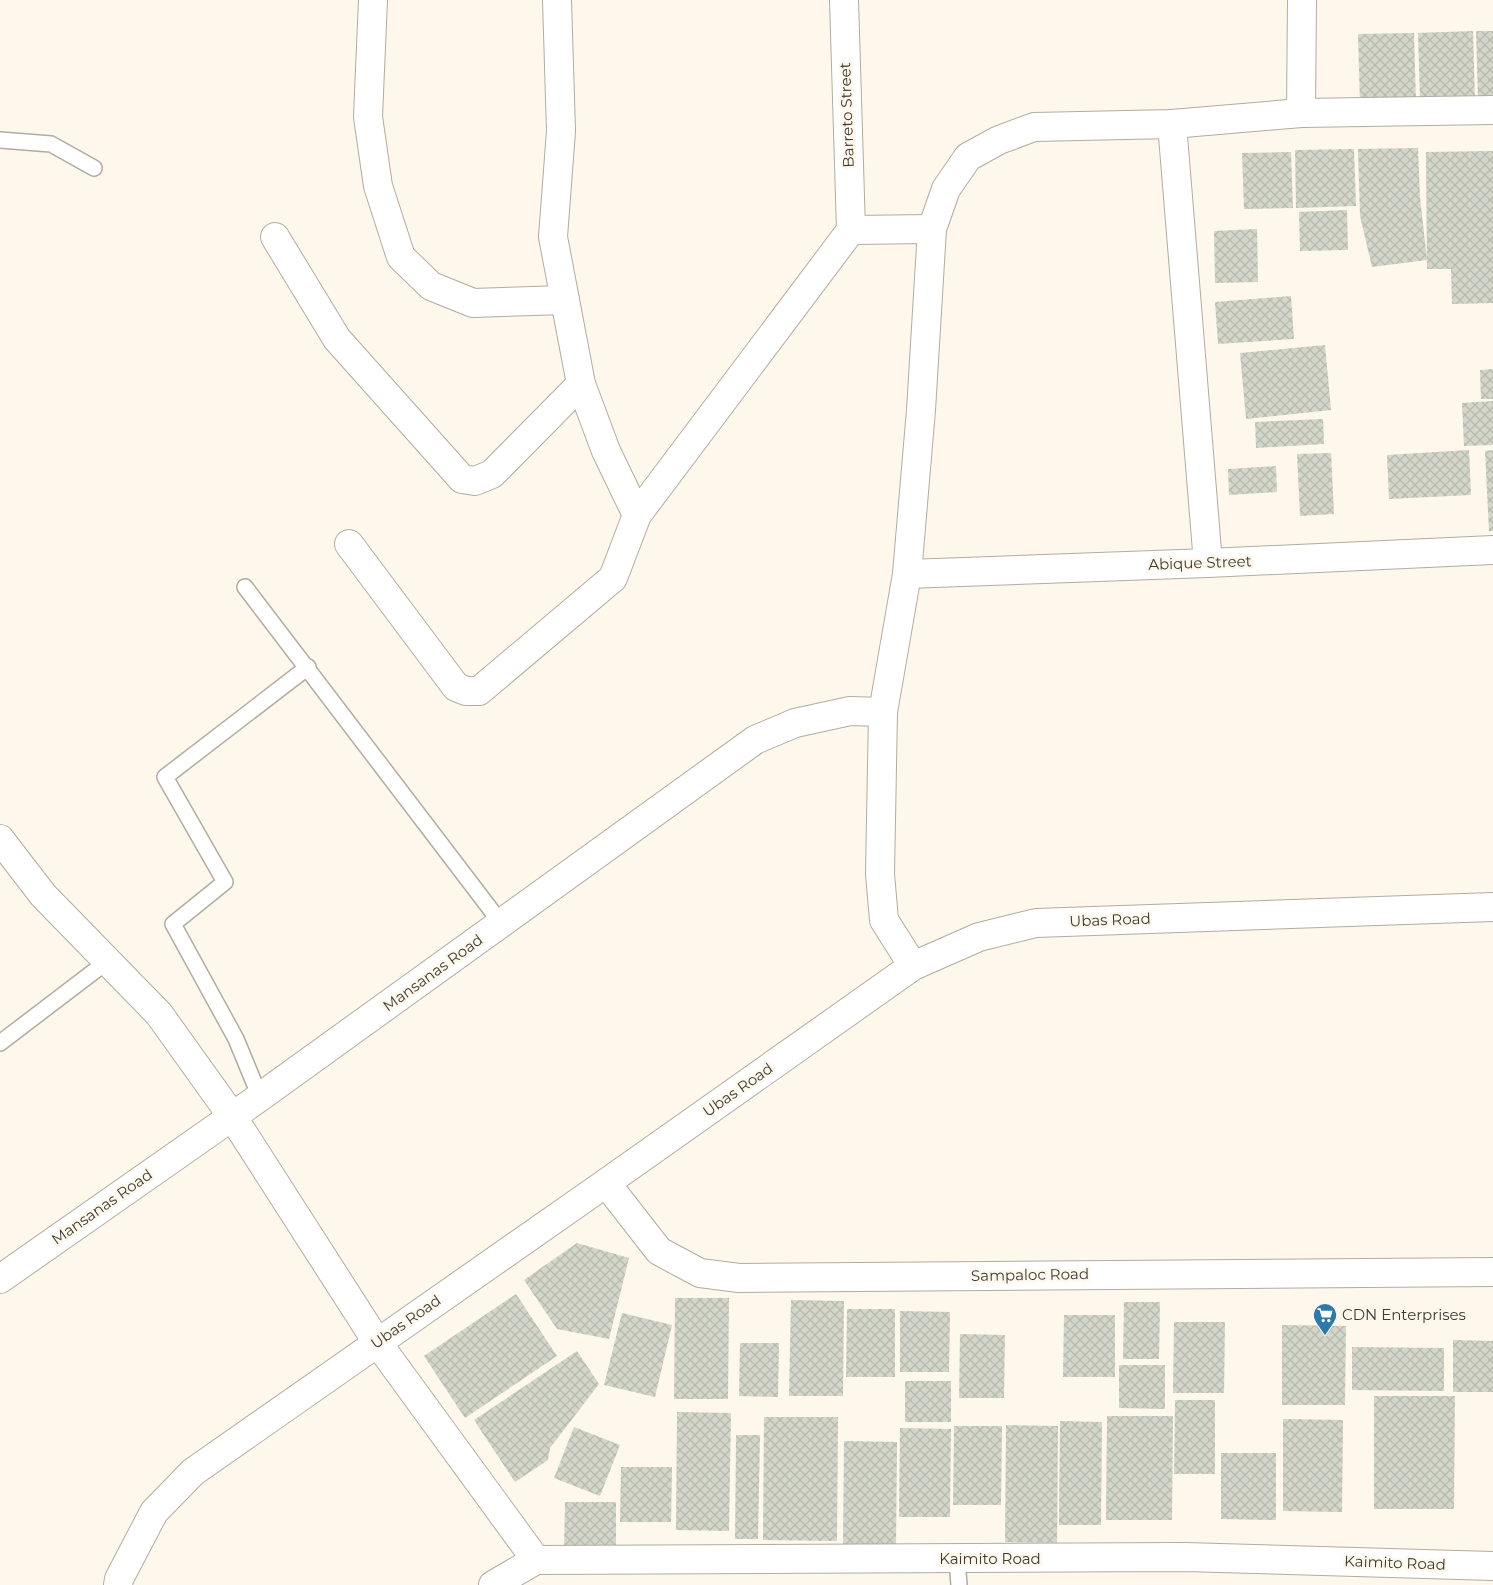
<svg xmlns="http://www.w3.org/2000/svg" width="1493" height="1585" font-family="Montserrat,sans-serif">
	<defs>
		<pattern id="building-cross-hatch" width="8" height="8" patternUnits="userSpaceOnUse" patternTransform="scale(1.25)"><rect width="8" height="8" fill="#d3d6c9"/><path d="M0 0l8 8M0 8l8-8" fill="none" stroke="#b6b9ad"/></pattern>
	</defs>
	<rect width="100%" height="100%" fill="#fdf7ec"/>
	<g fill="url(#building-cross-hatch)">
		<polygon points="1473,31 1475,100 1420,101 1418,33"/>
		<polygon points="1476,31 1493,31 1493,99 1478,99"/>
		<polygon points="1414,33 1416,103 1360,105 1358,34"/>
		<polygon points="1418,148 1420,197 1427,260 1372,267 1360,216 1358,149"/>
		<polygon points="1354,149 1356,206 1296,208 1295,150"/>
		<polygon points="1493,151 1493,303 1452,304 1451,269 1427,269 1426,152"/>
		<polygon points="1291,152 1293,208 1244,209 1242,153"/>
		<polygon points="1347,210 1348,250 1300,251 1299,212"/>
		<polygon points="1257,229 1258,282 1215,283 1214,231"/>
		<polygon points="1291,296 1294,339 1218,344 1215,302"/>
		<polygon points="1325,345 1331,410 1246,419 1240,353"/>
		<polygon points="1493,369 1493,399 1481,399 1480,370"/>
		<polygon points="1493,401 1493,445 1464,446 1462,403"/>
		<polygon points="1323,419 1324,444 1256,448 1255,422"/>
		<polygon points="1469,450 1471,495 1389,499 1387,455"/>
		<polygon points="1493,450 1493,531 1489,531 1485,451"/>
		<polygon points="1331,453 1334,514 1300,516 1297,454"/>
		<polygon points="1276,466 1277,492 1229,495 1228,469"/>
		<polygon points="577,1243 629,1258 609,1339 557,1329 524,1280"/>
		<polygon points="516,1294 557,1356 465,1418 424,1356"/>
		<polygon points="675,1298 729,1298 728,1399 674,1399"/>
		<polygon points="791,1300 844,1301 843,1396 789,1396"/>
		<polygon points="1124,1302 1160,1302 1159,1359 1123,1359"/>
		<polygon points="847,1309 895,1309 895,1377 846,1377"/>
		<polygon points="900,1311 950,1312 949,1372 900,1372"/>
		<polygon points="622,1313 672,1325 655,1397 604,1385"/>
		<polygon points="1064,1315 1115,1315 1115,1377 1063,1377"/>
		<polygon points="1174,1322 1225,1322 1224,1393 1173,1393"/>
		<polygon points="1282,1325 1346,1326 1345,1405 1282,1405"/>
		<polygon points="960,1334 1005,1335 1004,1398 959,1398"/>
		<polygon points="1453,1340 1493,1341 1493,1392 1453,1392"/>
		<polygon points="740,1343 779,1343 778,1397 739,1396"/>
		<polygon points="1352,1347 1444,1348 1444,1391 1352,1390"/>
		<polygon points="577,1351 599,1384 550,1448 548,1460 515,1482 474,1420"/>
		<polygon points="1119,1365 1165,1365 1165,1409 1119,1408"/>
		<rect x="905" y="1381" width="46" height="41"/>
		<polygon points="1374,1396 1455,1396 1454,1509 1374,1509"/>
		<polygon points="1175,1400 1215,1400 1215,1474 1174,1474"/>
		<polygon points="677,1412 731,1413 729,1531 676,1530"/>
		<polygon points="1107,1416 1173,1416 1172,1520 1106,1520"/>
		<polygon points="764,1417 838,1417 837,1541 763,1540"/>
		<polygon points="1283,1419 1343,1420 1342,1512 1283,1511"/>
		<polygon points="1060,1421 1102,1422 1101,1525 1059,1525"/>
		<polygon points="1006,1425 1058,1426 1057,1543 1005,1542"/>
		<polygon points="954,1426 1002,1426 1001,1505 953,1505"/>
		<polygon points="574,1427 620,1445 600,1496 554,1478"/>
		<polygon points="900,1428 951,1429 950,1517 899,1517"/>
		<polygon points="736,1435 760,1435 758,1539 735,1539"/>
		<polygon points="844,1441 897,1442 896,1546 843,1545"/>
		<polygon points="1221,1453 1276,1453 1276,1520 1221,1519"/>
		<polygon points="621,1467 672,1467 671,1522 620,1522"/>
		<polygon points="565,1502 616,1502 616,1552 564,1551"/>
	</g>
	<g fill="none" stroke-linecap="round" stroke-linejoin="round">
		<g stroke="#b2aca1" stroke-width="18">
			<g id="lane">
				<polyline points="0,140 51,144 94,168"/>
				<polyline points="245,587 501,923"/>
				<polyline points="0,1043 109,960"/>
				<polyline points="260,1097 236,1039 173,924 225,882 165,777 308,667"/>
				<polyline points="957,1559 959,1585"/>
			</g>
		</g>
		<g stroke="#b2aca1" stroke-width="30">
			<g id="street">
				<polyline points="373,0 368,117 378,186 401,257 431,286 473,303 565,300"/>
				<polyline points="557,0 561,131 553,237 581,384 606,451 637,515"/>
				<polyline points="844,0 851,230"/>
				<polyline points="1301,113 1302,0"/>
				<polyline points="1172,124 1208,563"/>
				<polyline points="851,230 932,229"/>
				<polyline points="275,237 337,339 462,479 475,481 492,474 581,384"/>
				<polyline points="349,544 456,687 466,691 479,691 613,578 637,515 851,230"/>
				<polyline points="907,574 1208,563 1493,550"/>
				<polyline points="0,839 43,895 159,1014 232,1116 377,1342 536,1560"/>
				<polyline points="913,966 884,920 880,874 883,712 907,574 921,410 932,229 946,189 968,157 999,140 1034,127 1172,124 1301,113 1493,110"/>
				<polyline points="606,1183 659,1251 700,1273 739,1278 1493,1272"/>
				<polyline points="0,1279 260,1097 755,740 795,723 850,711 883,712"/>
				<polyline points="118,1585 119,1579 154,1512 193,1472 606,1183 913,966 979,937 1036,923 1493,907"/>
				<polyline points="493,1585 536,1560 1185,1557 1493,1566"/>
			</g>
		</g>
		<use href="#lane" stroke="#fff" stroke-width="15"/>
		<use href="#street" stroke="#fff" stroke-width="28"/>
	</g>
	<defs>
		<g id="supermarket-pin" transform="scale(1.25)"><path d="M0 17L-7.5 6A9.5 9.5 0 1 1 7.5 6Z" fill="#2c79ab" stroke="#fdf7ec"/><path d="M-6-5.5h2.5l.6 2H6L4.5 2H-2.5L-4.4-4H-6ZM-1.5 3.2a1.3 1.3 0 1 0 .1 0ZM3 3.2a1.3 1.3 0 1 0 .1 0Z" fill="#fff"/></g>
	</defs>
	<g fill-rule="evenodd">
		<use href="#supermarket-pin" x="1325" y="1315"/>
	</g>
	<g text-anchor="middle" stroke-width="5" stroke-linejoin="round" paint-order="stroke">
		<g font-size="15" fill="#3d3b36" stroke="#fdf7ec">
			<text transform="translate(847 115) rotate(-92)" y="5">Barreto Street</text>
			<text transform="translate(1200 563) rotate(-2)" y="5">Abique Street</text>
			<text transform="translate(1110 920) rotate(-2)" y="5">Ubas Road</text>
			<text transform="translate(433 973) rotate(-36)" y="5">Mansanas Road</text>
			<text transform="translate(738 1090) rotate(-35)" y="5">Ubas Road</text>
			<text transform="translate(102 1207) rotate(-35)" y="5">Mansanas Road</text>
			<text transform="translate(1030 1275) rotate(-1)" y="5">Sampaloc Road</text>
			<text transform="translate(406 1322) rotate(-35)" y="5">Ubas Road</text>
			<text x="990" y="1564">Kaimito Road</text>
			<text transform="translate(1395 1563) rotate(2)" y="5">Kaimito Road</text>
		</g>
		<g font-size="15" fill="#3d3b36" stroke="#fdf7ec" text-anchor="start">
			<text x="1342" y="1320">CDN Enterprises</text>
		</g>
	</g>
</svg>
